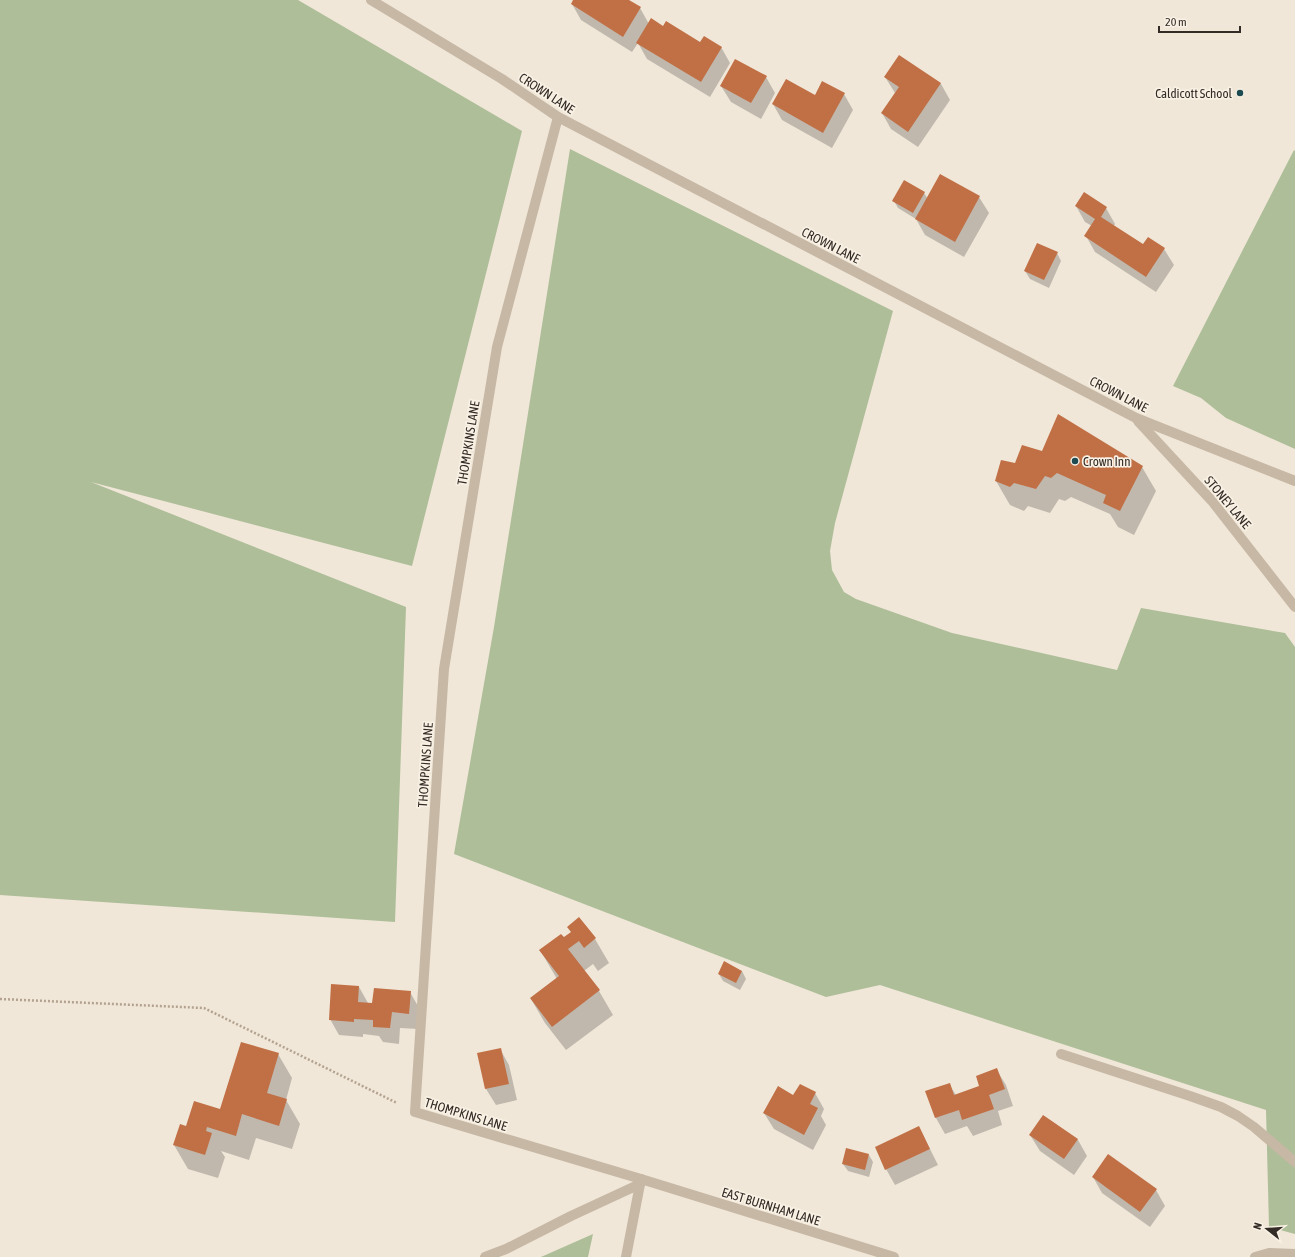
<svg xmlns="http://www.w3.org/2000/svg" width="1295" height="1257" font-family="'Asap Condensed',sans-serif">
	<rect width="100%" height="100%" fill="#f0e7d8"/>
	<g fill="#aebe99">
		<polygon points="0,0 298,0 522,131 412,566 91,482 406,607 395,922 0,895"/>
		<polygon points="570,149 893,311 835,523 830,551 832,570 844,592 856,599 952,633 1117,670 1141,608 1285,633 1295,647 1295,1234 1269,1227 1266,1110 880,985 826,997 454,854 494,627"/>
		<polygon points="1294,150 1295,151 1295,449 1226,418 1201,398 1173,386"/>
		<polygon points="593,1234 588,1257 541,1257"/>
	</g>
	<g fill="#0003">
		<polygon points="575,0 627,0 640,8 649,24 664,27 700,43 721,47 730,63 710,97 647,59 638,43 632,52 581,20 572,4"/>
		<polygon points="900,56 941,84 950,100 918,147 891,129 882,113 895,93 885,77"/>
		<polygon points="766,77 775,93 761,119 731,102 721,86"/>
		<polygon points="844,94 853,110 832,148 782,120 773,104 815,96"/>
		<polygon points="924,193 928,199 979,197 989,213 964,257 925,235 916,219 898,208 894,201"/>
		<polygon points="1076,206 1106,208 1115,224 1114,226 1143,246 1164,249 1174,265 1156,292 1095,252 1086,236 1092,226 1085,222"/>
		<polygon points="1057,253 1061,261 1049,288 1030,279 1025,271"/>
		<polygon points="1043,452 1142,467 1156,491 1134,535 1118,527 1110,514 1071,497 1065,501 1059,499 1050,513 1028,506 1024,511 1010,505 996,481 1016,464"/>
		<polygon points="579,919 595,939 609,963 598,971 593,964 584,971 599,991 613,1015 566,1050 545,1023 531,999 557,979 540,950 564,939 572,933"/>
		<polygon points="742,971 746,979 740,990 723,981 719,974"/>
		<polygon points="359,987 368,1003 373,1004 410,992 419,1008 418,1029 400,1028 399,1044 383,1042 379,1036 363,1034 363,1037 339,1035 330,1019"/>
		<polygon points="500,1049 509,1065 517,1100 496,1105 486,1089 478,1054"/>
		<polygon points="278,1054 292,1078 286,1100 300,1124 292,1149 256,1138 249,1160 221,1151 225,1157 218,1178 188,1169 174,1145 187,1127 221,1111"/>
		<polygon points="996,1069 1006,1085 1013,1106 998,1111 1002,1125 973,1136 967,1126 945,1134 936,1118 927,1092 949,1084 956,1095 981,1086"/>
		<polygon points="815,1093 824,1109 821,1116 826,1125 813,1150 774,1129 764,1113 794,1096"/>
		<polygon points="1044,1116 1078,1140 1087,1156 1074,1175 1040,1151 1030,1135"/>
		<polygon points="919,1127 938,1165 895,1185 886,1169"/>
		<polygon points="869,1155 873,1162 869,1177 848,1171 843,1164"/>
		<polygon points="1093,1177 1156,1190 1165,1206 1150,1227 1102,1193"/>
	</g>
	<g fill="#c16f45">
		<polygon points="573,0 629,0 641,7 623,37 571,4"/>
		<polygon points="651,18 663,26 666,21 700,42 704,36 722,47 701,82 636,43"/>
		<polygon points="899,55 941,83 908,132 881,113 899,87 884,77"/>
		<polygon points="735,59 767,76 751,103 720,86"/>
		<polygon points="786,79 815,95 822,81 845,93 823,133 772,104"/>
		<polygon points="940,174 980,196 955,242 915,219"/>
		<polygon points="904,180 925,192 913,213 892,201"/>
		<polygon points="1084,192 1107,207 1101,217 1143,244 1148,237 1165,248 1146,277 1084,236 1095,219 1075,206"/>
		<polygon points="1037,243 1058,252 1044,280 1024,271"/>
		<polygon points="1058,414 1143,466 1120,511 1103,503 1106,495 1057,473 1051,478 1045,476 1036,489 1014,483 1010,487 995,481 1001,460 1015,463 1022,445 1042,451"/>
		<polygon points="579,917 596,938 584,948 579,941 568,949 600,990 552,1027 530,998 559,976 539,950 561,934 564,937 571,932 567,927"/>
		<polygon points="724,961 742,971 736,983 718,974"/>
		<polygon points="331,984 359,986 358,1002 372,1003 374,988 411,991 409,1014 392,1012 390,1028 373,1027 373,1020 354,1019 354,1022 329,1020"/>
		<polygon points="241,1042 279,1053 267,1093 287,1099 279,1126 242,1114 236,1136 207,1127 206,1131 212,1133 205,1155 173,1145 180,1124 186,1126 194,1101 220,1109"/>
		<polygon points="501,1048 509,1084 485,1089 477,1053"/>
		<polygon points="997,1068 1005,1089 989,1095 994,1109 962,1120 959,1110 935,1118 925,1091 950,1083 954,1095 979,1086 976,1076"/>
		<polygon points="800,1084 816,1092 810,1104 818,1108 804,1135 763,1113 778,1086 793,1095"/>
		<polygon points="1043,1115 1078,1139 1064,1159 1029,1135"/>
		<polygon points="919,1126 930,1149 885,1170 875,1147"/>
		<polygon points="846,1148 869,1154 865,1170 842,1164"/>
		<polygon points="1108,1154 1157,1189 1140,1212 1092,1177"/>
	</g>
	<g fill="none" stroke-linecap="round" stroke-linejoin="round">
		<polyline stroke="#b3a28f" stroke-width="2.5" stroke-dasharray="2 2" stroke-linecap="butt" points="0,999 204,1008 397,1103"/>
		<g stroke="#c7b8a5" stroke-width="10">
			<polyline points="1061,1054 1190,1096 1221,1107 1238,1116 1254,1127 1295,1162"/>
			<polyline points="485,1257 506,1249 571,1216 640,1184"/>
		</g>
		<g stroke="#c7b8a5" stroke-width="10">
			<polyline points="371,0 502,79 558,117 1136,418 1295,481"/>
			<polyline points="558,117 497,347 444,669 415,1112 641,1179 626,1257"/>
			<polyline points="1138,421 1212,501 1295,607"/>
			<polyline points="641,1179 894,1257"/>
			<polyline points="1255,1257 1269,1253 1295,1254"/>
		</g>
	</g>
	<g fill="#1e4a52" stroke="#f8f1e4" stroke-width="1.5">
		<circle cx="1240" cy="93" r="4"/>
		<circle cx="1075" cy="461" r="4"/>
	</g>
	<g text-anchor="middle" stroke-width="3.5" stroke-linejoin="round" paint-order="stroke">
		<g font-size="13" fill="#332b26" stroke="#f8f1e4">
			<text transform="translate(547 93) rotate(33)" y="5">CROWN LANE</text>
			<text transform="translate(831 245) rotate(27)" y="5">CROWN LANE</text>
			<text transform="translate(1119 394) rotate(27)" y="5">CROWN LANE</text>
			<text transform="translate(468 443) rotate(-81)" y="5">THOMPKINS LANE</text>
			<text transform="translate(1228 502) rotate(50)" y="5">STONEY LANE</text>
			<text transform="translate(425 765) rotate(-86)" y="5">THOMPKINS LANE</text>
			<text transform="translate(466 1114) rotate(17)" y="5">THOMPKINS LANE</text>
			<text transform="translate(771 1206) rotate(17)" y="5">EAST BURNHAM LANE</text>
		</g>
		<g font-size="13" fill="#332b26" stroke="#f8f1e4" text-anchor="end">
			<text x="1232" y="98">Caldicott School</text>
			<text x="1083" y="466" text-anchor="start">Crown Inn</text>
		</g>
	</g>
	<g transform="translate(1267 1229) rotate(287)" stroke="#f8f1e4" stroke-width="3" paint-order="stroke">
	<path d="M0-3L7 15L0 10L-7 15Z" fill="#332b26"/>
	<text y="-6" font-size="11" font-weight="bold" text-anchor="middle" fill="#332b26">N</text>
	</g>
	<path d="M1159 26v6h81v-6" fill="none" stroke="#332b26" stroke-width="2"/>
	<text x="1165" y="26" font-size="12" fill="#332b26" stroke="#f8f1e4" stroke-width="3" paint-order="stroke">20 m</text>
</svg>
